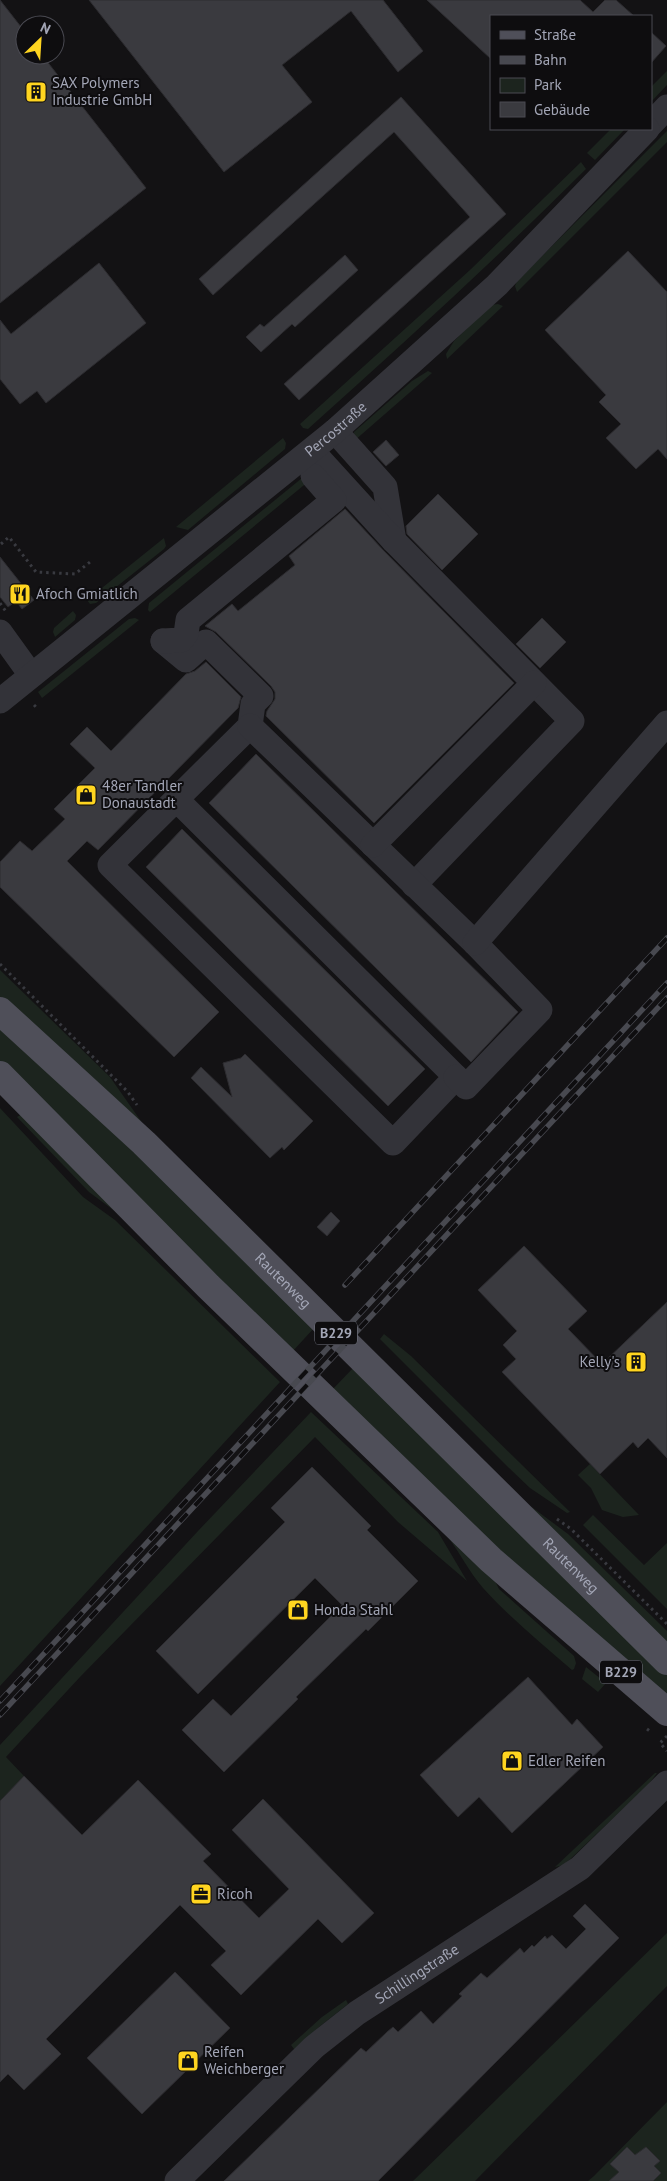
<svg xmlns="http://www.w3.org/2000/svg" width="667" height="2181" font-family="'PT Sans',sans-serif">
	<rect width="100%" height="100%" fill="#131214"/>
	<g fill="#1c241e">
		<polygon points="667,71 667,85 651,102 651,87"/>
		<polygon points="611,129 625,129 595,160 587,153"/>
		<polygon points="667,131 667,142 517,292 515,286 517,281"/>
		<path d="M 581,162 L 586,169 C 496,259 403,344 308,429 L 303,428 L 300,424 L 470,270 Z"/>
		<polygon points="498,304 503,306 447,359 446,354 454,341 491,305"/>
		<polygon points="428,371 432,373 354,441 354,432 412,381"/>
		<polygon points="283,438 286,443 285,449 188,530 176,527"/>
		<polygon points="302,478 309,481 150,612 148,610 149,603"/>
		<polygon points="164,538 166,546 164,549 96,603 90,604 87,600"/>
		<polygon points="73,611 76,615 75,620 55,637 53,632 54,628"/>
		<polygon points="135,618 139,620 42,698 38,692 129,619"/>
		<polygon points="0,970 110,1077 143,1124 27,1023 0,998"/>
		<polygon points="0,1024 18,1039 315,1327 292,1352 0,1062"/>
		<polygon points="0,1108 83,1197 115,1220 280,1382 0,1686"/>
		<polygon points="24,1113 116,1212 89,1192 17,1117"/>
		<polygon points="384,1334 411,1356 570,1512 567,1513 530,1488 508,1467 380,1339"/>
		<polygon points="355,1366 667,1673 667,1696 558,1605 331,1391"/>
		<polygon points="311,1412 438,1532 467,1581 398,1522 315,1437 80,1677 6,1757 24,1776 0,1801 0,1745 198,1531"/>
		<polygon points="590,1464 639,1515 623,1517 602,1510 591,1488 578,1475"/>
		<polygon points="529,1505 568,1534 667,1631 667,1650"/>
		<polygon points="593,1515 644,1565 667,1543 667,1609 583,1525"/>
		<path d="M 448,1537 L 492,1575 L 499,1589 L 574,1656 L 576,1663 L 574,1669 L 572,1670 C 542,1644 510,1618 483,1588 C 469,1572 460,1553 448,1537 Z"/>
		<polygon points="586,1667 606,1683 598,1692 582,1679"/>
		<polygon points="655,1773 657,1773 648,1785 564,1865 555,1867"/>
		<polygon points="667,1933 667,1986 475,2181 413,2181"/>
		<polygon points="346,2000 348,2004 319,2027 297,2049 294,2049 291,2045 322,2017"/>
		<polygon points="667,2102 667,2181 588,2181 594,2176"/>
	</g>
	<g fill="#3a3a3f" stroke="#2d2c30">
		<polygon points="0,0 25,32 25,55 42,55 146,188 0,303"/>
		<polygon points="89,0 383,0 423,51 398,72 351,11 282,65 312,102 224,172"/>
		<polygon points="427,0 580,0 593,12 605,0 616,0 634,16 491,16 491,59"/>
		<polygon points="651,32 666,46 651,63"/>
		<polygon points="401,97 506,214 299,400 284,384 470,217 394,132 213,295 199,279"/>
		<polygon points="628,251 667,292 667,459 658,449 636,469 606,438 621,424 599,402 606,395 545,330"/>
		<polygon points="345,255 358,270 295,327 292,324 261,352 246,337 260,324 264,327"/>
		<polygon points="99,263 146,323 46,403 37,391 20,404 0,379 0,320 11,334"/>
		<polygon points="386,440 399,455 386,466 373,452"/>
		<polygon points="438,494 478,534 442,570 407,534 406,526"/>
		<polygon points="345,509 384,551 514,683 374,823 266,716 267,711 275,699 275,692 271,686 216,632 205,626 232,604 238,611 295,565 289,556"/>
		<polygon points="0,557 34,600 22,609 16,601 8,607 0,597"/>
		<polygon points="542,618 566,642 540,668 516,644"/>
		<polygon points="206,662 241,697 238,708 98,850 87,841 67,861 219,1012 174,1057 0,887 0,862 20,841 32,851 65,819 54,809 95,768 70,744 87,727 111,751 186,674 195,671"/>
		<polygon points="256,754 518,1012 471,1062 209,803"/>
		<polygon points="182,829 425,1069 388,1106 146,867"/>
		<polygon points="245,1054 313,1121 284,1150 282,1147 270,1158 191,1078 201,1067 232,1097 223,1063 241,1058"/>
		<polygon points="331,1212 340,1221 327,1236 317,1227"/>
		<polygon points="524,1246 587,1311 568,1329 602,1364 667,1302 667,1458 648,1438 638,1448 633,1442 600,1474 502,1372 516,1359 503,1345 517,1331 478,1290"/>
		<polygon points="312,1467 371,1526 367,1530 418,1581 368,1631 366,1629 296,1697 298,1699 224,1772 182,1730 213,1699 231,1716 342,1605 315,1578 198,1694 156,1651 285,1522 271,1508"/>
		<polygon points="528,1677 572,1725 577,1719 603,1747 512,1833 479,1797 458,1817 420,1775"/>
		<polygon points="24,1776 82,1835 138,1780 211,1854 203,1861 259,1918 289,1889 232,1830 263,1799 374,1913 342,1943 318,1919 241,1995 211,1965 226,1951 180,1905 46,2039 61,2054 24,2090 8,2074 0,2082 0,1801"/>
		<polygon points="585,1904 619,1938 378,2181 224,2181 361,2048 366,2052 387,2032 393,2027 398,2032 421,2011 433,2024 462,1996 459,1994 481,1973 487,1978 520,1948 524,1953 532,1945 534,1947 545,1936 547,1939 552,1935 566,1949 586,1929 573,1916"/>
		<polygon points="175,1972 230,2028 142,2114 87,2058"/>
		<polygon points="627,2147 635,2155 646,2147 660,2161 654,2166 661,2173 653,2181 609,2181 619,2172 610,2164"/>
	</g>
	<g fill="none" stroke-linecap="round" stroke-linejoin="round">
		<g stroke="#393a40" stroke-width="3" stroke-dasharray="2.5 4" stroke-linecap="butt">
			<polyline points="1,544 9,537 36,572 75,574 90,562"/>
			<polyline points="0,603 7,613"/>
			<polyline points="34,705 36,707"/>
			<polyline points="0,964 127,1091 137,1105"/>
			<polyline points="557,1519 571,1529 667,1624"/>
			<polyline points="647,1729 651,1732"/>
			<polyline points="667,1736 660,1743 667,1751"/>
		</g>
		<g stroke="#333339" stroke-width="25">
			<polyline points="651,124 667,107"/>
			<polyline points="335,431 385,487 394,541"/>
			<polyline points="312,451 394,541 572,721 414,885"/>
			<polyline points="0,632 31,675"/>
			<polyline points="163,641 186,660 206,642 261,696 253,704 250,726 110,865 393,1143 456,1077 176,799"/>
			<polyline points="163,641 181,640 186,634 188,620 334,500 313,476"/>
			<path id="s1" d="M 0,701 L 335,431 L 497,285 L 647,129"/>
			<polyline points="250,726 475,943 540,1010 466,1087 456,1077"/>
			<polyline points="373,845 534,683"/>
			<polyline points="475,943 667,723"/>
			<path id="s2" d="M 177,2181 L 314,2047 L 357,2013 L 580,1868 L 667,1783"/>
		</g>
		<g stroke="#4f4f59" stroke-width="28">
			<path id="s3" d="M 0,1011 L 144,1143 L 667,1661"/>
			<polyline points="0,1075 208,1286 491,1560 667,1712"/>
		</g>
		<g stroke="#484950" stroke-width="5.5">
			<g id="rail">
				<polyline points="345,1285 667,938"/>
				<polyline points="0,1701 667,983"/>
				<polyline points="0,1715 667,998"/>
			</g>
		</g>
		<use href="#rail" stroke="#0e0d0f" stroke-width="4" stroke-dasharray="11" stroke-linecap="butt"/>
	</g>
	<defs>
		<g id="building-square" transform="scale(1.125)"><rect x="-9" y="-9" width="18" height="18" rx="4" fill="#ffd520" stroke="#0e0d0f"/><path d="M-4-6H4V6H1V3H-1V6H-4ZM-2.5-4.3h1.7v1.8h-1.7ZM.8-4.3h1.7v1.8H.8ZM-2.5-1h1.7V.8h-1.7ZM.8-1h1.7V.8H.8Z" fill="#111"/></g>
		<g id="restaurant-square" transform="scale(1.125)"><rect x="-9" y="-9" width="18" height="18" rx="4" fill="#ffd520" stroke="#0e0d0f"/><path d="M-5-6h1v4h1v-4h1v4h1v-4h1v5L-1.5 .5V6h-2V.5L-5-1ZM5-6V6H3V1.5H1.5Q1.5-4 5-6Z" fill="#111"/></g>
		<g id="shop-square" transform="scale(1.125)"><rect x="-9" y="-9" width="18" height="18" rx="4" fill="#ffd520" stroke="#0e0d0f"/><path d="M-5-2.5h2.3a2.7 3.5 0 0 1 5.4 0H5L5.5 6h-11ZM-1.5-2.5h3a1.5 2.3 0 0 0-3 0Z" fill="#111"/></g>
		<g id="office-square" transform="scale(1.125)"><rect x="-9" y="-9" width="18" height="18" rx="4" fill="#ffd520" stroke="#0e0d0f"/><path d="M-6-3h4V-5.5h4V-3h4V5H-6ZM-1-4.5V-3h2v-1.5ZM-6 0V1H6V0Z" fill="#111"/></g>
	</defs>
	<g fill-rule="evenodd">
		<use href="#building-square" x="36" y="92"/>
		<use href="#restaurant-square" x="20" y="594"/>
		<use href="#shop-square" x="86" y="795"/>
		<use href="#building-square" x="636" y="1362"/>
		<use href="#shop-square" x="298" y="1610"/>
		<use href="#shop-square" x="512" y="1761"/>
		<use href="#office-square" x="201" y="1894"/>
		<use href="#shop-square" x="188" y="2061"/>
	</g>
	<g text-anchor="middle" stroke-width="4" stroke-linejoin="round" paint-order="stroke">
		<g fill="#0e0d0f" stroke="#767884" stroke-width="1">
			<rect x="315" y="1321.5" width="42" height="23" rx="4"/>
			<rect x="600" y="1660.5" width="42" height="23" rx="4"/>
		</g>
		<g font-size="14" font-weight="bold" fill="#a3a6b6">
			<text x="336" y="1338">B229</text>
			<text x="621" y="1677">B229</text>
		</g>
		<g font-size="15" fill="#a3a6b6" stroke="#0e0d0f" text-anchor="start">
			<text x="52" y="88">SAX Polymers<tspan x="52" dy="17">Industrie GmbH</tspan></text>
			<text x="36" y="599">Afoch Gmiatlich</text>
			<text x="102" y="791">48er Tandler<tspan x="102" dy="17">Donaustadt</tspan></text>
			<text x="620" y="1367" text-anchor="end">Kelly's</text>
			<text x="314" y="1615">Honda Stahl</text>
			<text x="528" y="1766">Edler Reifen</text>
			<text x="217" y="1899">Ricoh</text>
			<text x="204" y="2057">Reifen<tspan x="204" dy="17">Weichberger</tspan></text>
		</g>
		<g font-size="15" fill="#a3a6b6" stroke="#0e0d0f">
			<text dy="5" stroke="none"><textPath href="#s1" startOffset="432">Percostraße</textPath></text>
			<text dy="5" stroke="none"><textPath href="#s3" startOffset="391">Rautenweg</textPath></text>
			<text dy="5" stroke="none"><textPath href="#s3" startOffset="796">Rautenweg</textPath></text>
			<text dy="5" stroke="none"><textPath href="#s2" startOffset="318">Schillingstraße</textPath></text>
		</g>
	</g>
	<rect x="490" y="15" width="162" height="115" fill="#0e0d0f" stroke="#4a4a52"/>
	<rect x="500" y="31" width="25" height="8" fill="#4f4f59" stroke="#4a4a52"/>
	<text x="534" y="40" font-size="15" fill="#a3a6b6">Straße</text>
	<rect x="500" y="56" width="25" height="8" fill="#484950" stroke="#4a4a52"/>
	<text x="534" y="65" font-size="15" fill="#a3a6b6">Bahn</text>
	<rect x="500" y="78" width="25" height="15" fill="#1c241e" stroke="#4a4a52"/>
	<text x="534" y="90" font-size="15" fill="#a3a6b6">Park</text>
	<rect x="500" y="102" width="25" height="15" fill="#3a3a3f" stroke="#4a4a52"/>
	<text x="534" y="115" font-size="15" fill="#a3a6b6">Gebäude</text>
	<g transform="translate(40 40) rotate(25)"><circle r="24" fill="#0e0d0f" stroke="#4a4a52"/>
	<path d="M0-4L9 19L0 12L-9 19Z" fill="#ffd520"/>
	<text y="-8" font-size="14" font-weight="bold" text-anchor="middle" fill="#a3a6b6">N</text>
	</g>
</svg>
